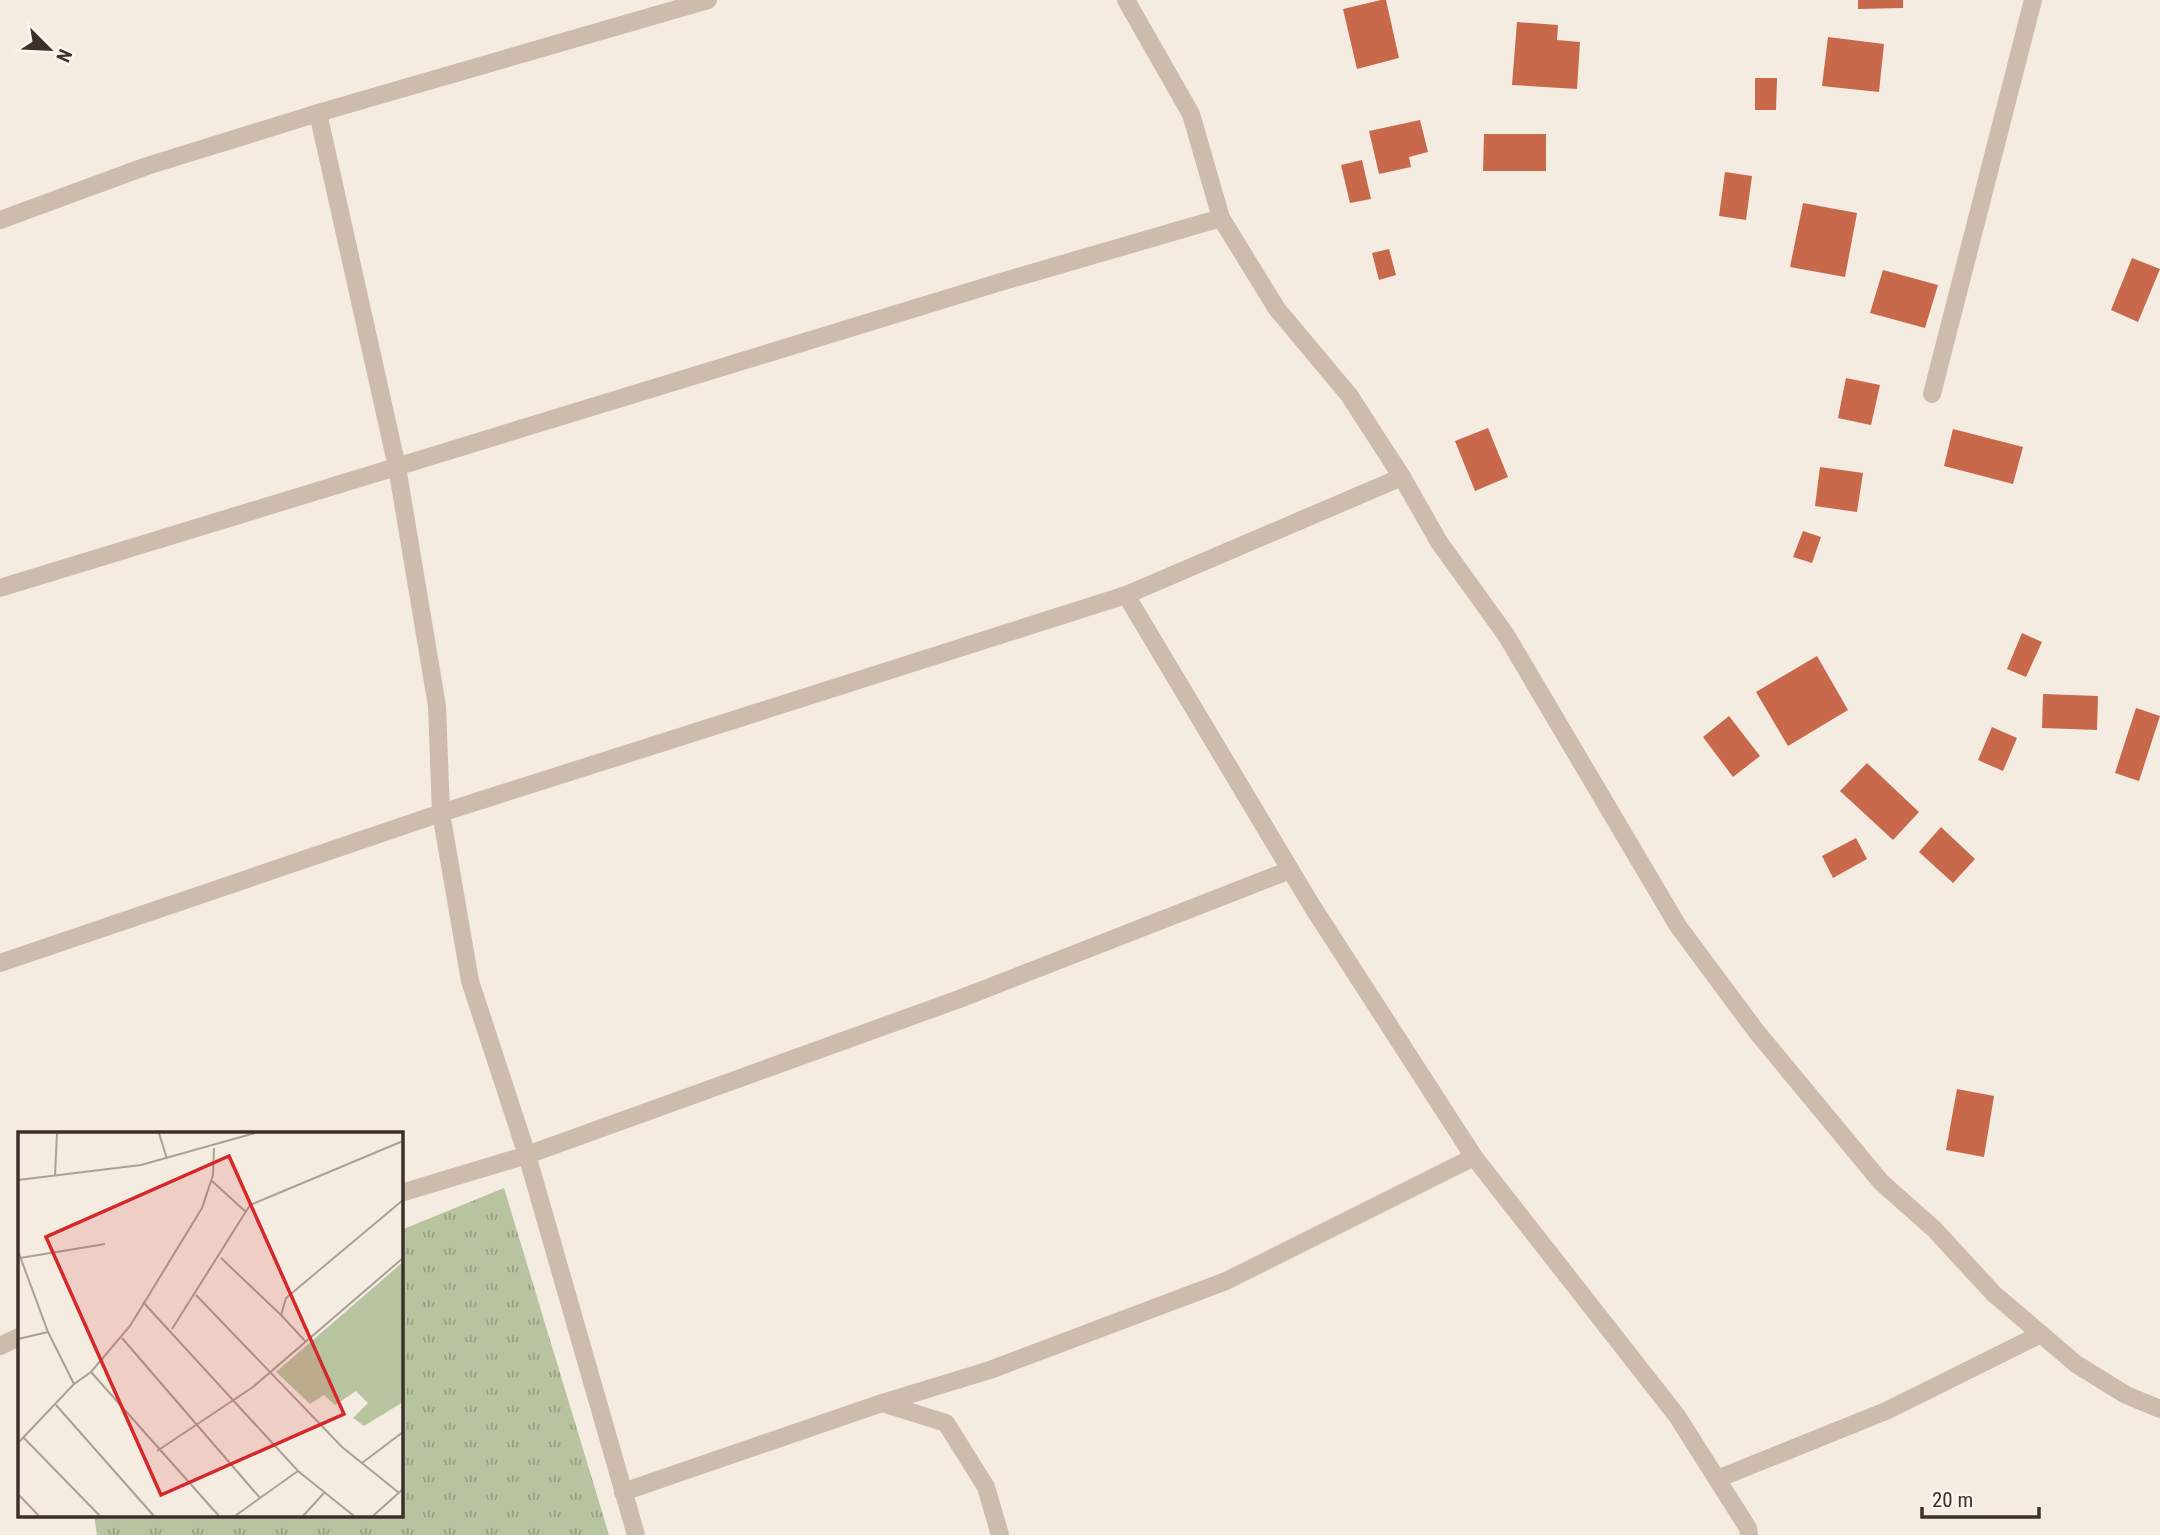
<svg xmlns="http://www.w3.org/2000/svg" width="2160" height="1535" font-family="'Roboto Condensed',sans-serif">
	<defs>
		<pattern id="grass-tufts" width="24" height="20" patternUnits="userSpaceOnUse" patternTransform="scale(1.75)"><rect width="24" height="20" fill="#b8c4a0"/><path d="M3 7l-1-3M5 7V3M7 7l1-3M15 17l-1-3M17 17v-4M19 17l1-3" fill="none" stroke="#97a083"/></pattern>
	</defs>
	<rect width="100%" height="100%" fill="#f4ebe1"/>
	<polygon fill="url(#grass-tufts)" points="504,1188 609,1535 97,1535 94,1516 401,1516 401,1230"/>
	<g fill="#c8694b">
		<polygon points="1381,0 1386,0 1399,58 1357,69 1343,9"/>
		<polygon points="1858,0 1903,0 1903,8 1858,9"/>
		<polygon points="1517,22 1558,25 1557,40 1580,42 1577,89 1512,85"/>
		<polygon points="1828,37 1884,44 1879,92 1822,86"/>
		<polygon points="1755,78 1777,78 1776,110 1755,110"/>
		<polygon points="1420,120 1428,152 1409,157 1411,167 1379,174 1369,131"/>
		<polygon points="1484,134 1546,134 1546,171 1483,171"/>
		<polygon points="1362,160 1371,199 1350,203 1341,165"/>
		<polygon points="1725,172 1752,176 1746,220 1719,216"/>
		<polygon points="1803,203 1857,213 1845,277 1790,267"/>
		<polygon points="1389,249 1396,275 1379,280 1372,253"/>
		<polygon points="2132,258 2160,269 2138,322 2111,310"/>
		<polygon points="1883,270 1938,285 1925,328 1870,313"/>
		<polygon points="1846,378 1880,385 1871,425 1838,418"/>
		<polygon points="1488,428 1508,477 1475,491 1455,441"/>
		<polygon points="1953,429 2023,447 2013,484 1944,466"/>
		<polygon points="1820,467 1863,473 1857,512 1815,506"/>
		<polygon points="1803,531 1821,537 1812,563 1793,557"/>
		<polygon points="2022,633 2042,642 2026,677 2007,669"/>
		<polygon points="1817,656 1848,710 1788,746 1756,692"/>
		<polygon points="2043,694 2098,696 2097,730 2042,728"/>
		<polygon points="2136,708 2160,716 2139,781 2115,773"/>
		<polygon points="1729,716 1760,756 1733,777 1703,737"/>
		<polygon points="1992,727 2017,738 2003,771 1978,760"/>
		<polygon points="1867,763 1919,812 1893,840 1840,791"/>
		<polygon points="1941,827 1975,859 1953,883 1919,852"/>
		<polygon points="1856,838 1867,859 1833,878 1822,856"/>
		<polygon points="1957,1089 1994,1096 1984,1157 1946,1150"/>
	</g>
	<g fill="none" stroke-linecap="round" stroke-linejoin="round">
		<g stroke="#cdbbac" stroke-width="18">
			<polyline points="1126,0 1191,114 1221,218 1277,309 1349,395 1402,477 1439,542 1506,635 1678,926 1756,1031 1881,1182 1934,1229 1994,1294 2076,1364 2126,1395 2160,1409"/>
			<polyline points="318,113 397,467 437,706 441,813 470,981 527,1155 636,1535"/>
			<polyline points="0,220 147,166 318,113 708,0"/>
			<polyline points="1932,394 2033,0"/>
			<polyline points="0,588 1004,281 1221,218"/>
			<polyline points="1126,595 1312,906 1474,1157 1677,1416 1748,1528 1749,1535"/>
			<polyline points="0,963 441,813 1126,595 1402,477"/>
			<polyline points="401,1193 527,1155 962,998 1290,870"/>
			<polyline points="0,1346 19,1337"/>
			<polyline points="882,1403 990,1370 1226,1281 1474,1157"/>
			<polyline points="1717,1479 1886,1411 2041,1334"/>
			<polyline points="623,1492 882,1403 946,1423 986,1487 1000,1535"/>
		</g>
	</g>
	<g transform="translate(18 1132)">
		<rect width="385" height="385" fill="#f4ebe1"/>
		<path d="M 385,130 L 385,270 L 346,294 L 335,286 L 350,271 L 338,259 L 317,273 L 306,263 L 292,272 L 258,240 Z" fill="#b8c4a0"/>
		<path fill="none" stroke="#aaa098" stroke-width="2" d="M 141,1 L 149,27M 37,44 L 39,1M 0,48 L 123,33 L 237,1M 194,49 L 228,80M 0,119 L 30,200 L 56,252M 2,126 L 87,112M 203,126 L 263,183M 178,163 L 324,315 L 380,360M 125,170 L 280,339 L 336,384M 154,197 L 232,73 L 385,9M 104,206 L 242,366 L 280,339M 0,207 L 30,200M 288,210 L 263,183 L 268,166 L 385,68M 73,240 L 201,384M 38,273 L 136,384M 5,305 L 82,384M 0,311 L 56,252 L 73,240 L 112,194 L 184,76 L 195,43 L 196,16M 139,319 L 235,255 L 385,126M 344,331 L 385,300M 0,362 L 21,384M 217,384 L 242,366M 285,384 L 306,361M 355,384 L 385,357"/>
		<path fill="#d62828" fill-opacity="0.15" stroke="#d62828" stroke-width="3.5" d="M 211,24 L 326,282 L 143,363 L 28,105 Z"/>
		<rect width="385" height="385" fill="none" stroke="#3b302b" stroke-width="3.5"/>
	</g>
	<g transform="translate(49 49) rotate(114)" stroke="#fbf5ee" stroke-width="5" paint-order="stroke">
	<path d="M0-5L12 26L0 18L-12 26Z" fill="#3b302b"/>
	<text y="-10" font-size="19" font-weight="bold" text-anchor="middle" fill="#3b302b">N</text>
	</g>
	<path d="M1922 1507v10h117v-10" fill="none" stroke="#3b302b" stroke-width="3.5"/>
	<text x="1932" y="1507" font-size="21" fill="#3b302b" stroke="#fbf5ee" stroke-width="5" paint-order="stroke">20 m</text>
</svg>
